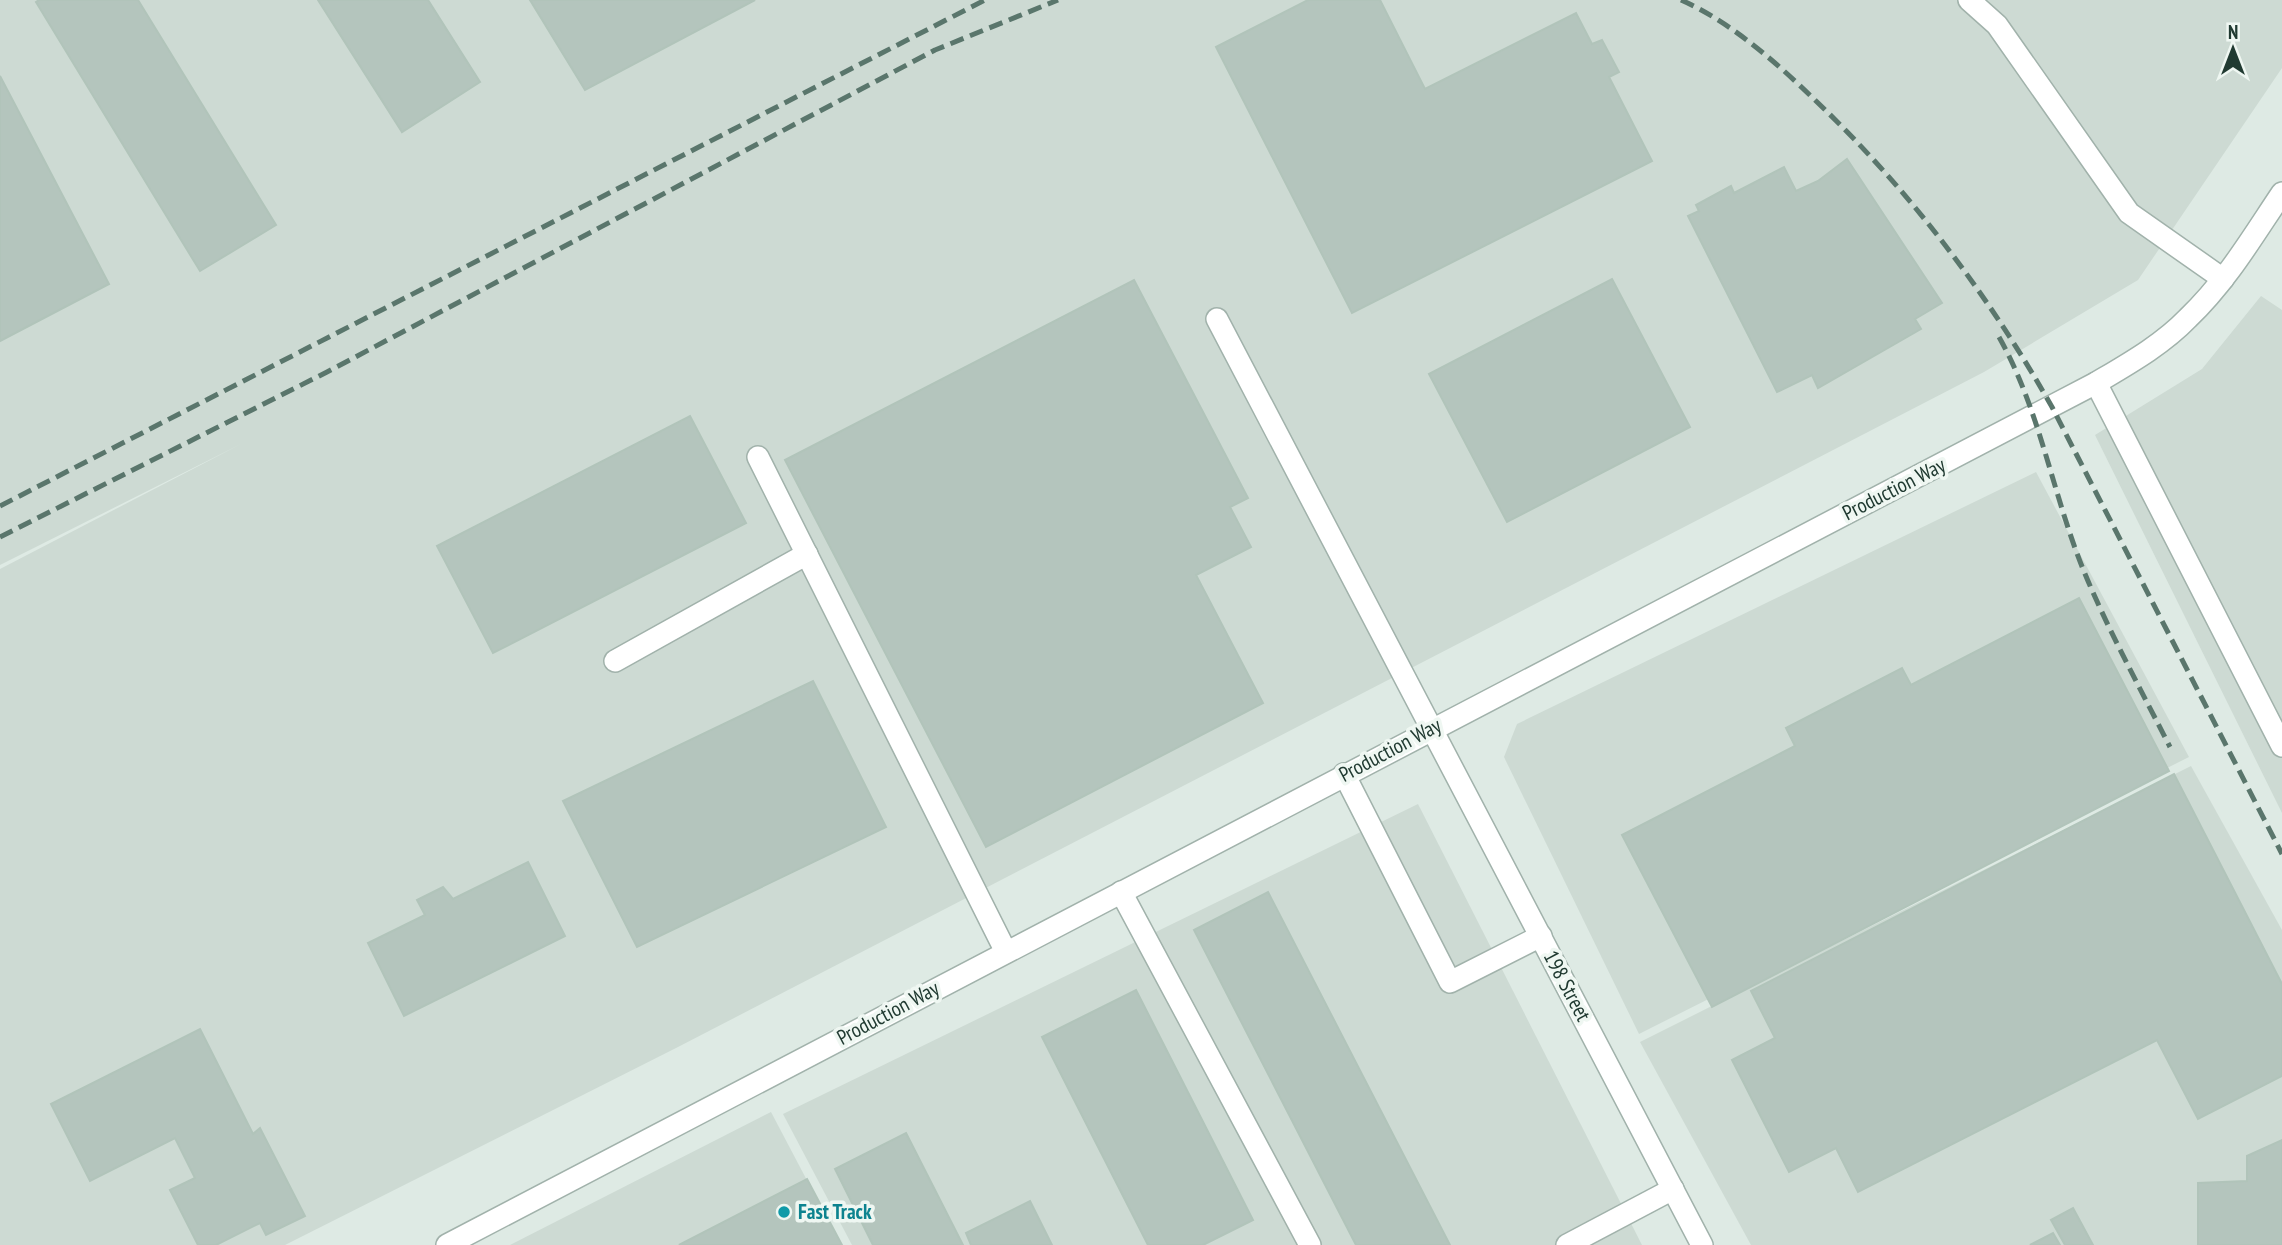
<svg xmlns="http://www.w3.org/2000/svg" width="2282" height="1245" font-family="'PT Sans Narrow',sans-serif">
	<rect width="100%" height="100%" fill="#deeae4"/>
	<g fill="#cddad3">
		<polygon points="0,0 2282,0 2282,68 2138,280 1984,372 678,1047 285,1245 0,1245 0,569 241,444 0,565"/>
		<polygon points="2261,296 2282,310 2282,813 2095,435 2202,369"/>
		<polygon points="2036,472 2189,757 1639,1034 1504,757 1517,724"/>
		<polygon points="2191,766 2282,930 2282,1245 1751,1245 1640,1042"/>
		<polygon points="1418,804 1642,1245 852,1245 783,1114"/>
		<polygon points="771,1112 841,1245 510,1245"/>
	</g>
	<g fill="#b4c5bd" stroke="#b1c4ba" stroke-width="2">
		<polygon points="39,0 138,0 276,225 200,271 36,2"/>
		<polygon points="318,0 428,0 480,82 402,132"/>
		<polygon points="530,0 755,0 585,90"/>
		<polygon points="1308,0 1380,0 1425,89 1576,13 1592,44 1602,40 1619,72 1609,77 1652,161 1352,313 1216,47"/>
		<polygon points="0,76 109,284 0,341"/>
		<polygon points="1847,159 1942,303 1915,319 1921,329 1818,388 1812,375 1777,392 1688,216 1699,211 1696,205 1731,186 1734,193 1784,167 1796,191 1818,181"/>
		<polygon points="1612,279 1690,427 1507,522 1429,374"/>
		<polygon points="1134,280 1248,498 1230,507 1251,547 1196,575 1263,703 986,847 785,460"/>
		<polygon points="690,416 746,523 493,653 437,546"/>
		<polygon points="2079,598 2169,771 1712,1007 1622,835 1795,746 1786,728 1902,668 1911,685"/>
		<polygon points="813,681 886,827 637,947 563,801"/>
		<polygon points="2174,774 2282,984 2282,1076 2198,1119 2157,1040 1858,1192 1836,1148 1789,1172 1732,1060 1775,1038 1751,991"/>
		<polygon points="528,862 565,936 404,1016 368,943 425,915 417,900 443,887 453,899"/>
		<polygon points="1268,892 1450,1245 1356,1245 1194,930"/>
		<polygon points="1136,990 1253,1220 1203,1245 1148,1245 1042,1037"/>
		<polygon points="200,1029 253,1134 260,1128 305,1216 266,1235 260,1223 216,1245 198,1245 170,1190 195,1178 175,1138 90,1181 51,1104"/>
		<polygon points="906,1133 963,1245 873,1245 835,1169"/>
		<polygon points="2282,1140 2282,1245 2198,1245 2198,1183 2247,1181 2247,1156"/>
		<polygon points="807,1179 842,1245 679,1245"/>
		<polygon points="1030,1201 1052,1245 971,1245 966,1233"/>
		<polygon points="2073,1208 2093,1245 2065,1245 2051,1220"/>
		<polygon points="2053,1233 2060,1245 2030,1245"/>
	</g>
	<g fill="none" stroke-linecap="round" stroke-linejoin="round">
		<g stroke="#a1b2ab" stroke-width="24">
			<g id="minor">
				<polyline points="1969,0 1997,25 2129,213 2223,279"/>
				<polyline points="1217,319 1702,1245"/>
				<polyline points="2096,383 2282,746"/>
				<polyline points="758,457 1006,952"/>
				<polyline points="615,661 807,554"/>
				<polyline points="1344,774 1450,982 1541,936"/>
				<polyline points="1121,892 1310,1245"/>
				<path d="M 447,1245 L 2096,383 C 2128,364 2162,345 2188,318 C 2226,282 2253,236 2282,193"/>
				<polyline points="1567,1245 1673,1189"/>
			</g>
		</g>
		<use href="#minor" stroke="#fff" stroke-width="21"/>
		<g stroke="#5a766c" stroke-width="5" stroke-dasharray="14 7" stroke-linecap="butt">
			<path d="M 1681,0 C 1731,22 1777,63 1816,101 C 1910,191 1988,294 2052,407 L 2282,854"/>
			<path d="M 1999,337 C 2040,410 2052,492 2083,569 C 2108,630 2140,688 2170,747"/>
			<polyline points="0,506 985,0"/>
			<polyline points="0,537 327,372 935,50 1058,0"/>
		</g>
	</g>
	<circle fill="#0f9aa8" stroke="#eff7f2" stroke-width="2.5" cx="784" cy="1212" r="7"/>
	<g text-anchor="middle" stroke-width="7" stroke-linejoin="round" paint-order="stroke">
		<g font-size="21" fill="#203a31" stroke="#eff7f2">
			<text transform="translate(1894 489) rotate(-27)" y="7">Production Way</text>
			<text transform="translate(1390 750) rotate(-28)" y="7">Production Way</text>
			<text transform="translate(1567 986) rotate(62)" y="7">198 Street</text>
			<text transform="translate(888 1013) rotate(-28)" y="7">Production Way</text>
		</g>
		<g font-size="21" font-weight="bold" fill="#0d838f" stroke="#eff7f2" text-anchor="start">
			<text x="798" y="1219">Fast Track</text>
		</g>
	</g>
	<g transform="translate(2233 49)" stroke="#eff7f2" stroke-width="5" paint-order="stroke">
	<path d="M0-5L12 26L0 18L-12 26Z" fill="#203a31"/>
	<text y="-10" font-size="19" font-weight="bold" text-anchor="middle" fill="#203a31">N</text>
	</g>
</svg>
